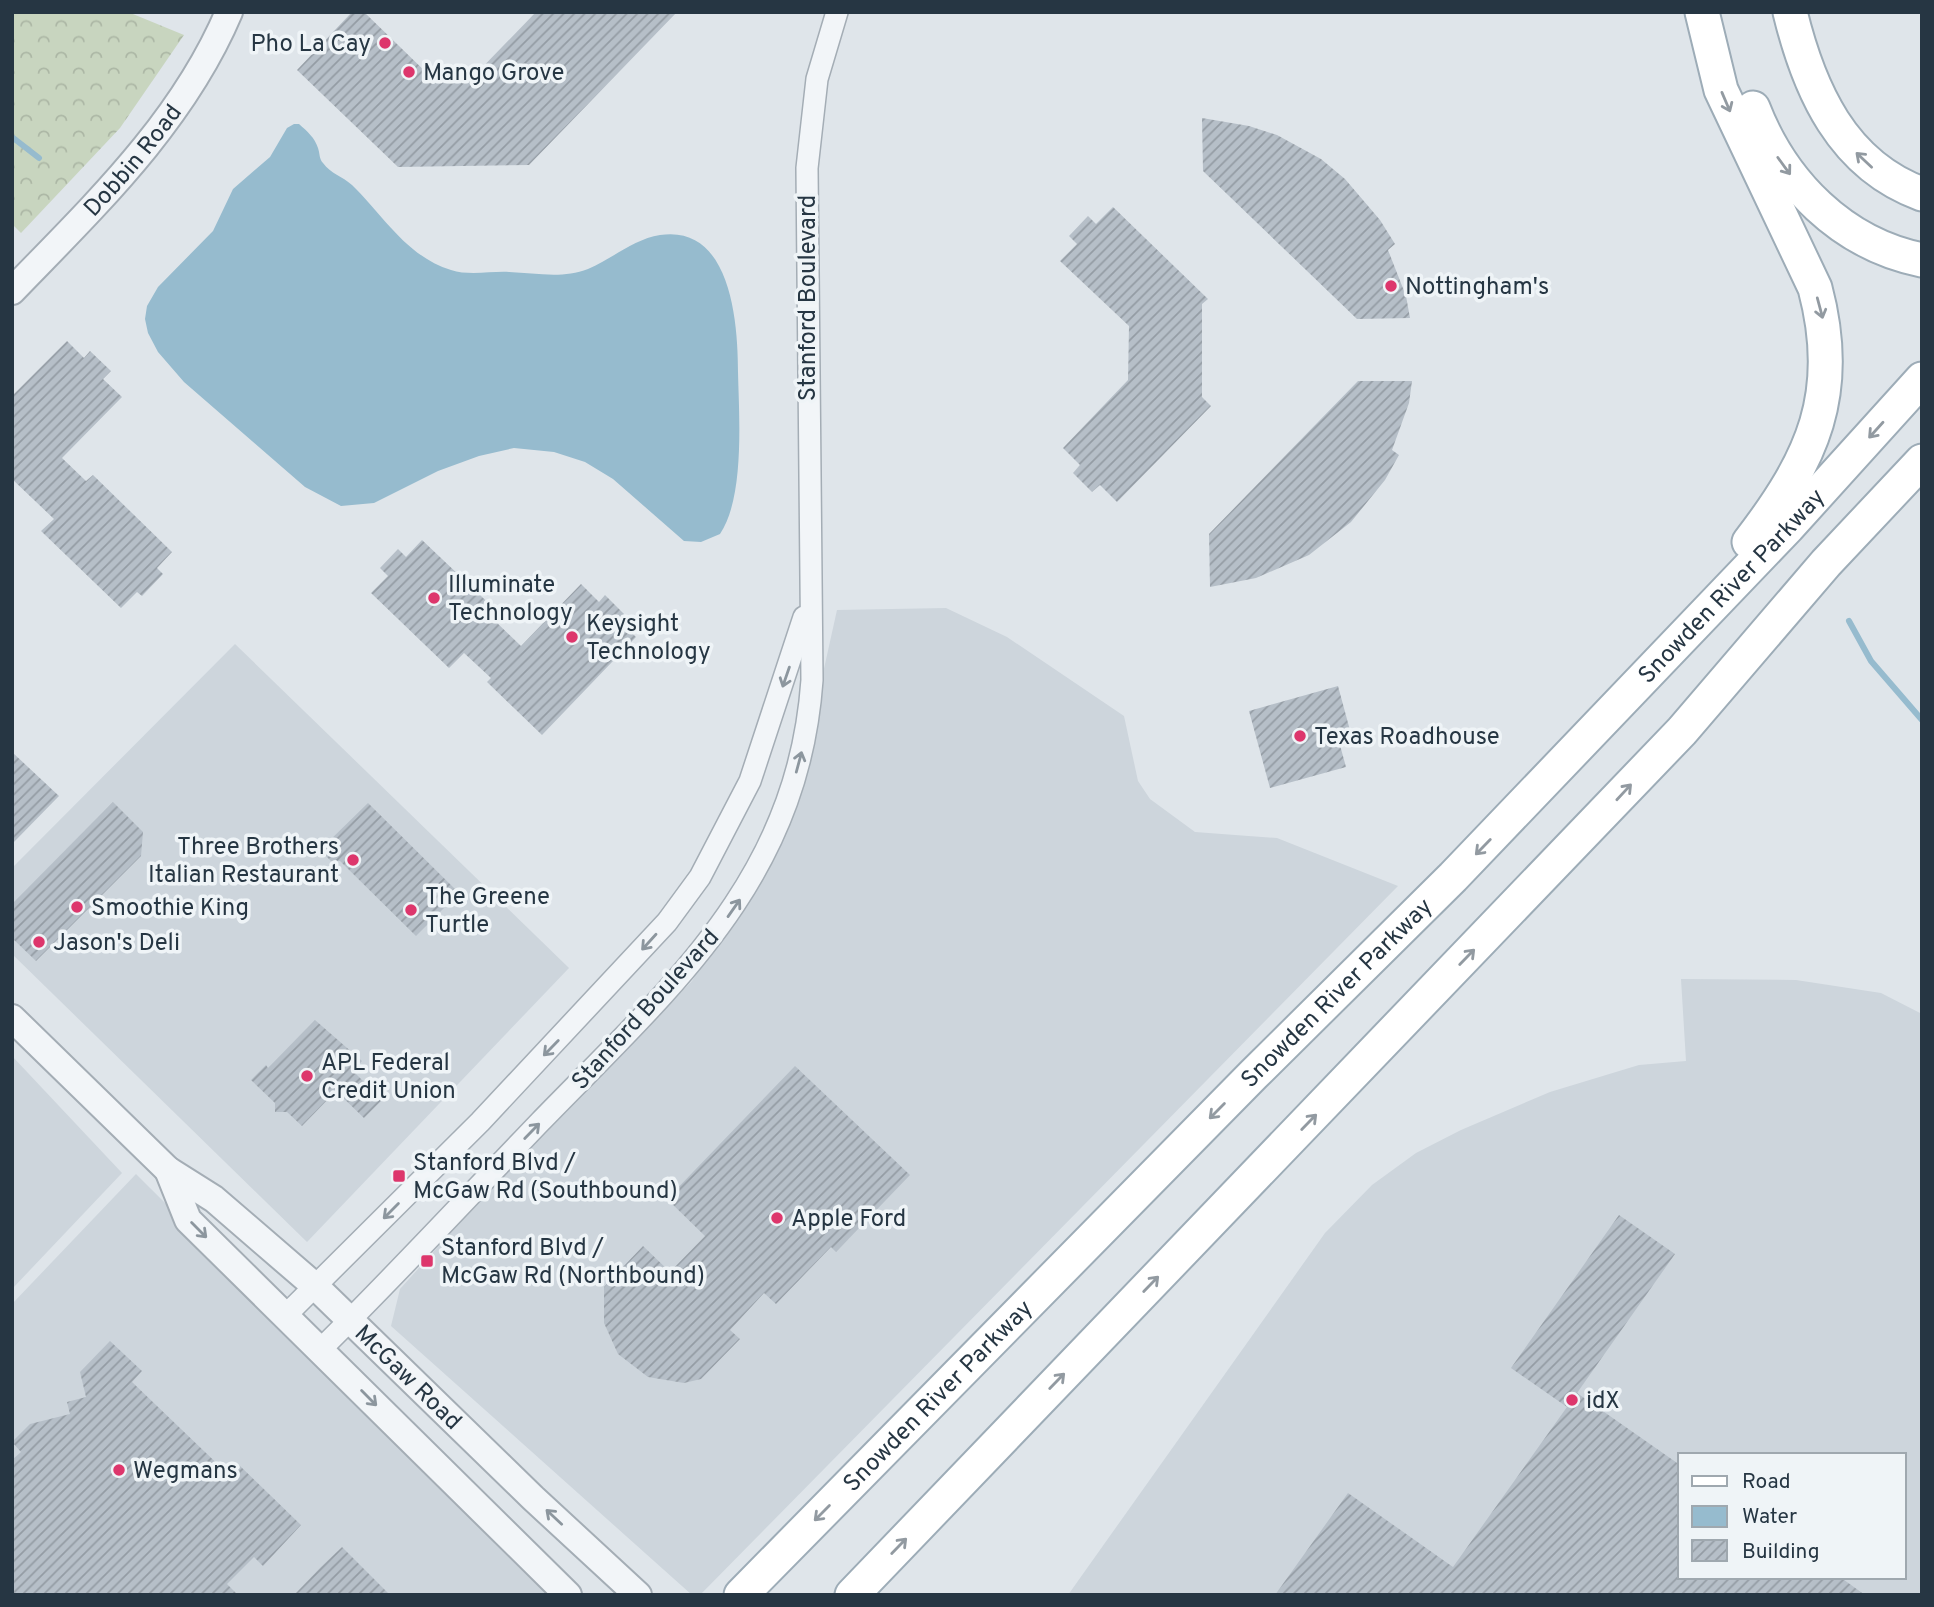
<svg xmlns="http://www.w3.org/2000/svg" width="1934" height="1607" font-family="Overpass,sans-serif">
	<defs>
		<pattern id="forest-crowns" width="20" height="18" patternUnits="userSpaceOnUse" patternTransform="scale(1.75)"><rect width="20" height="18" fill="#c8d5bf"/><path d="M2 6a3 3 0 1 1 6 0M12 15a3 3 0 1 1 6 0" fill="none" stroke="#acb7a5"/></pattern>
		<pattern id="building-hatch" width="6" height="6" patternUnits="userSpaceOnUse" patternTransform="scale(1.75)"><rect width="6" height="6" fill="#b6bfc8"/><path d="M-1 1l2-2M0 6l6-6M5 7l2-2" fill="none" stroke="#949ca4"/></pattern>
	</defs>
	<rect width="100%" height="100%" fill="#dfe5ea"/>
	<g fill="#cdd5dc" fill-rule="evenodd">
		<polygon points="946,608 1007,637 1124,716 1138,781 1150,799 1195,832 1277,838 1398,886 700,1595 692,1595 391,1326 400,1289 508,1169 692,981 790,822 837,610"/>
		<polygon points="235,644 569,968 307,1242 12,954 12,868"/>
		<path d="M 1681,979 L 1796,980 L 1881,993 L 1922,1014 L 1922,1595 L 1068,1595 L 1325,1233 L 1372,1185 L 1416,1153 L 1461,1130 L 1550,1092 L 1639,1065 L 1686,1061 ZM 1680,1455 L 1904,1455 L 1904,1577 L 1680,1577 Z"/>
		<polygon points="12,1056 122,1173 12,1289"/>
		<polygon points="136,1174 558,1595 12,1595 12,1304"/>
	</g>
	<polygon fill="url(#forest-crowns)" points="12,12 128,12 184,35 120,128 21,233 12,224"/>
	<path fill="#96bbce" d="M 294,124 L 299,124 C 307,131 315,138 318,148 C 320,154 319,159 323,163 C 331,174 342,176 352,185 C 384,216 406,256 451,270 C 469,276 491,271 509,272 C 536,273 562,279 588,269 C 612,259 634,239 660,235 C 731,224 738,323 738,372 C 739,416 745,497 720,534 L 701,542 L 684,541 L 613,479 L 585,462 L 554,452 L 514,448 L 479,456 L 438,471 L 374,503 L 341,506 L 305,487 L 184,382 L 158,352 L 148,333 L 145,319 L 147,306 L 158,287 L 213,231 L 233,189 L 270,157 L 287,128 Z"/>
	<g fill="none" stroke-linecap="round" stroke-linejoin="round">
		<g stroke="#96bbce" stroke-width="6">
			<polyline points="12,137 39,158"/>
			<polyline points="1849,621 1871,661 1922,720"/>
		</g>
	</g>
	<g fill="url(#building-hatch)">
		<polygon points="352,12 364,12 433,79 472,78 536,12 677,12 529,165 398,167 297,70"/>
		<polygon points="1202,118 1249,126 1277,135 1321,159 1345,179 1380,220 1395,244 1388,250 1406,296 1410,318 1357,319 1203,171"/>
		<polygon points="1113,207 1208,299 1202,304 1202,397 1211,406 1117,502 1100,485 1092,492 1073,473 1080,465 1063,448 1128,380 1129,326 1060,261 1077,244 1069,236 1088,216 1096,224"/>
		<polygon points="67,341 84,358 90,351 111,371 103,379 122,397 62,458 86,481 93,475 172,552 157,568 163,574 142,596 137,592 121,608 41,531 54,519 12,479 12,396"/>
		<polygon points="1358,381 1412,381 1409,403 1392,450 1399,455 1385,480 1351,522 1309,555 1256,578 1210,587 1209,534"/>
		<polygon points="422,540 501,615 495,621 521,646 581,584 599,602 605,595 624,614 618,620 636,637 542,735 487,682 491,678 464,653 449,668 371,593 388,576 380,568 398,549 406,557"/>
		<polygon points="1338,686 1351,734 1338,738 1346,767 1270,788 1249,711"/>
		<polygon points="12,752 59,796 12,844"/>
		<polygon points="113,802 143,832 141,856 36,961 12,938 12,904"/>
		<polygon points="368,803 459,893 416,936 340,861 331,861 325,855 325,845"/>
		<polygon points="315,1020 362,1061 353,1071 382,1100 364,1118 336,1091 302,1126 287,1112 275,1112 275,1103 251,1080 266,1065 268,1068"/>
		<polygon points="795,1066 910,1175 836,1252 831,1247 776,1304 764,1293 730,1330 740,1339 701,1379 684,1383 648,1377 618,1354 604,1323 604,1287 643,1246 670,1272 705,1236 667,1199"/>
		<polygon points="1619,1215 1675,1254 1577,1393 1680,1465 1680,1577 1840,1577 1865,1595 1275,1595 1348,1493 1453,1567 1567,1407 1511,1368"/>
		<polygon points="110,1341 142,1371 132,1382 230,1476 239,1465 301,1525 263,1566 254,1557 227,1584 238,1595 12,1595 12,1460 21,1452 12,1442 30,1424 70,1414 67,1402 86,1397 80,1372"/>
		<polygon points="342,1547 390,1595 294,1595 320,1568"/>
	</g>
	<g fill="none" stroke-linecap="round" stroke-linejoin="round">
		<g stroke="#a4adb5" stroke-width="24">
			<g id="minor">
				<polyline points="285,1316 480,1122 667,922 700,877 750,781 804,617"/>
				<path d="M 320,1350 C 395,1276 467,1198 540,1122 C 670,988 798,880 812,680 L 807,168 L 817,79 L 837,12"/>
			</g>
		</g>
		<g stroke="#a4adb5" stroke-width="30">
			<g id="tertiary">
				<path id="s1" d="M 12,291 C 94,206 182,123 229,12"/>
				<path id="s2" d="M 12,1018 L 168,1170 L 214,1199 L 316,1287 L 533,1498 L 638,1595"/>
				<polyline points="168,1170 188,1220 568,1595"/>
			</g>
		</g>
		<g stroke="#9dacb7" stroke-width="37">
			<g id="primary">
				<path d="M 1702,12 L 1721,90 L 1815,288 C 1843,393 1813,459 1749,542"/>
				<path d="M 1790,12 C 1809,90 1842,165 1922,194"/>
				<path d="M 1753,108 C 1782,183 1842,244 1922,260"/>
				<path id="s3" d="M 741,1595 L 1253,1075 L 1453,877 L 1788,527 L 1922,379"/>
				<polyline points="852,1595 1682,731 1826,563 1922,461"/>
			</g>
		</g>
		<use href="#minor" stroke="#f2f5f8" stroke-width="21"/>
		<use href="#tertiary" stroke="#f2f5f8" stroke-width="26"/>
		<use href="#primary" stroke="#fff" stroke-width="33"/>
	</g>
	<defs><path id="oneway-shaft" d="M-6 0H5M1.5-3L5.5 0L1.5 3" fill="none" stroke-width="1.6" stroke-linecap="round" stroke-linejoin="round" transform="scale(1.75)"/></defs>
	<g stroke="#929aa1">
		<use href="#oneway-shaft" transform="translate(1726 102) rotate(67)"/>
		<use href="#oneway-shaft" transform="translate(1864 160) rotate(-137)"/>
		<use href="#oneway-shaft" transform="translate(1784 166) rotate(54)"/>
		<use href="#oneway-shaft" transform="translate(1820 308) rotate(75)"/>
		<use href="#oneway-shaft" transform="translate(1876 430) rotate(132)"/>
		<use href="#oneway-shaft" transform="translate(1624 792) rotate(-47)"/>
		<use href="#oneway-shaft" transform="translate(1483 847) rotate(134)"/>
		<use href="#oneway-shaft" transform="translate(1467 957) rotate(-46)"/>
		<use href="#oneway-shaft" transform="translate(1217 1111) rotate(135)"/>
		<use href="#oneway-shaft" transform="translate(1309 1122) rotate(-46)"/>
		<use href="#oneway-shaft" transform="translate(1151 1284) rotate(-46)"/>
		<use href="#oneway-shaft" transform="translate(1057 1381) rotate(-46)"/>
		<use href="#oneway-shaft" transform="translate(822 1513) rotate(135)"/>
		<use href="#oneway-shaft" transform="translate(899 1546) rotate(-46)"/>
	</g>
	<g stroke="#8c969e">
		<use href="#oneway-shaft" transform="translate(786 677) rotate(109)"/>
		<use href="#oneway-shaft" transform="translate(799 762) rotate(-75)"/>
		<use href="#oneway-shaft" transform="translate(734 908) rotate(-55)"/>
		<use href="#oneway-shaft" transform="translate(649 942) rotate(132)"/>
		<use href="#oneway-shaft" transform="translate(551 1048) rotate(134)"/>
		<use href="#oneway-shaft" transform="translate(532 1131) rotate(-46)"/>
		<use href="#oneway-shaft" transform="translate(391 1211) rotate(135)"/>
		<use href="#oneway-shaft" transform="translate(199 1230) rotate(45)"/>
		<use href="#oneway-shaft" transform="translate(369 1398) rotate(45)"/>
		<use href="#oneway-shaft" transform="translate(554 1517) rotate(-137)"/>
	</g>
	<g fill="#dd366c" stroke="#eff4f7" stroke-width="2.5">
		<circle cx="385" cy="43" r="7"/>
		<circle cx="409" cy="72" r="7"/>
		<circle cx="1391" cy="286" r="7"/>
		<circle cx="434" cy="598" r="7"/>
		<circle cx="572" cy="637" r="7"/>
		<circle cx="1300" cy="736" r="7"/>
		<circle cx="353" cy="860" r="7"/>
		<circle cx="77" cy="907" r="7"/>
		<circle cx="411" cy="910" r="7"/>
		<circle cx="39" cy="942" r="7"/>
		<circle cx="307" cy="1076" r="7"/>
		<rect x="392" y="1169" width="14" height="14" rx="3.5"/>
		<circle cx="777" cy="1218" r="7"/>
		<rect x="420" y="1254" width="14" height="14" rx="3.5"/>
		<circle cx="1572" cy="1400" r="7"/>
		<circle cx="119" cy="1470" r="7"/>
	</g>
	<g text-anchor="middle" stroke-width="7" stroke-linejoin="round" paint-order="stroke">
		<g font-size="24" fill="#263643" stroke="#eff4f7" text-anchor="start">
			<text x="371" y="51" text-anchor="end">Pho La Cay</text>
			<text x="423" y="80">Mango Grove</text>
			<text x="1405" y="294">Nottingham's</text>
			<text x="448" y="592">Illuminate<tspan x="448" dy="28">Technology</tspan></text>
			<text x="586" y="631">Keysight<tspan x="586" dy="28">Technology</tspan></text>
			<text x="1314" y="744">Texas Roadhouse</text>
			<text x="339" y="854" text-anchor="end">Three Brothers<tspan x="339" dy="28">Italian Restaurant</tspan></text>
			<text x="425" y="904">The Greene<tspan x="425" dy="28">Turtle</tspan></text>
			<text x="91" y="915">Smoothie King</text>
			<text x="53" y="950">Jason's Deli</text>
			<text x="321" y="1070">APL Federal<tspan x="321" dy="28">Credit Union</tspan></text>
			<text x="413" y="1170">Stanford Blvd /<tspan x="413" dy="28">McGaw Rd (Southbound)</tspan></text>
			<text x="791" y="1226">Apple Ford</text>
			<text x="441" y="1255">Stanford Blvd /<tspan x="441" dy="28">McGaw Rd (Northbound)</tspan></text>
			<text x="1586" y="1408">idX</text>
			<text x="133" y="1478">Wegmans</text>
		</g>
		<g font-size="24" fill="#263643" stroke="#eff4f7">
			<text dy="8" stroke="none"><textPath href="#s1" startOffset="178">Dobbin Road</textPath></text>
			<text transform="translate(807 298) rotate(-90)" y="8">Stanford Boulevard</text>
			<text dy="8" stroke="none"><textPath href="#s3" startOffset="1414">Snowden River Parkway</textPath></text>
			<text dy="8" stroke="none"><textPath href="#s3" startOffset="847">Snowden River Parkway</textPath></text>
			<text transform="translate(645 1009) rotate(-48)" y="8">Stanford Boulevard</text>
			<text dy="8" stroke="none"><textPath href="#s2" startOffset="536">McGaw Road</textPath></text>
			<text dy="8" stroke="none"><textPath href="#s3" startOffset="280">Snowden River Parkway</textPath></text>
		</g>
	</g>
	<rect width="1934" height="1607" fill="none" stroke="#263643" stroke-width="28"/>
	<rect x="1678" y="1453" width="228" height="126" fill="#eff4f7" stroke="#9fa8af" stroke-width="2"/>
	<rect x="1692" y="1476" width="35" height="10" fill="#ffffff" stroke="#9fa8af" stroke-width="2"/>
	<text x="1742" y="1488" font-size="21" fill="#263643">Road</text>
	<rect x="1692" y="1506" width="35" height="21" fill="#96bbce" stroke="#9fa8af" stroke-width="2"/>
	<text x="1742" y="1523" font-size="21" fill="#263643">Water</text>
	<rect x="1692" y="1540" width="35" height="21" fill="url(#building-hatch)" stroke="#9fa8af" stroke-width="2"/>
	<text x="1742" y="1558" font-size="21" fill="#263643">Building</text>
</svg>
